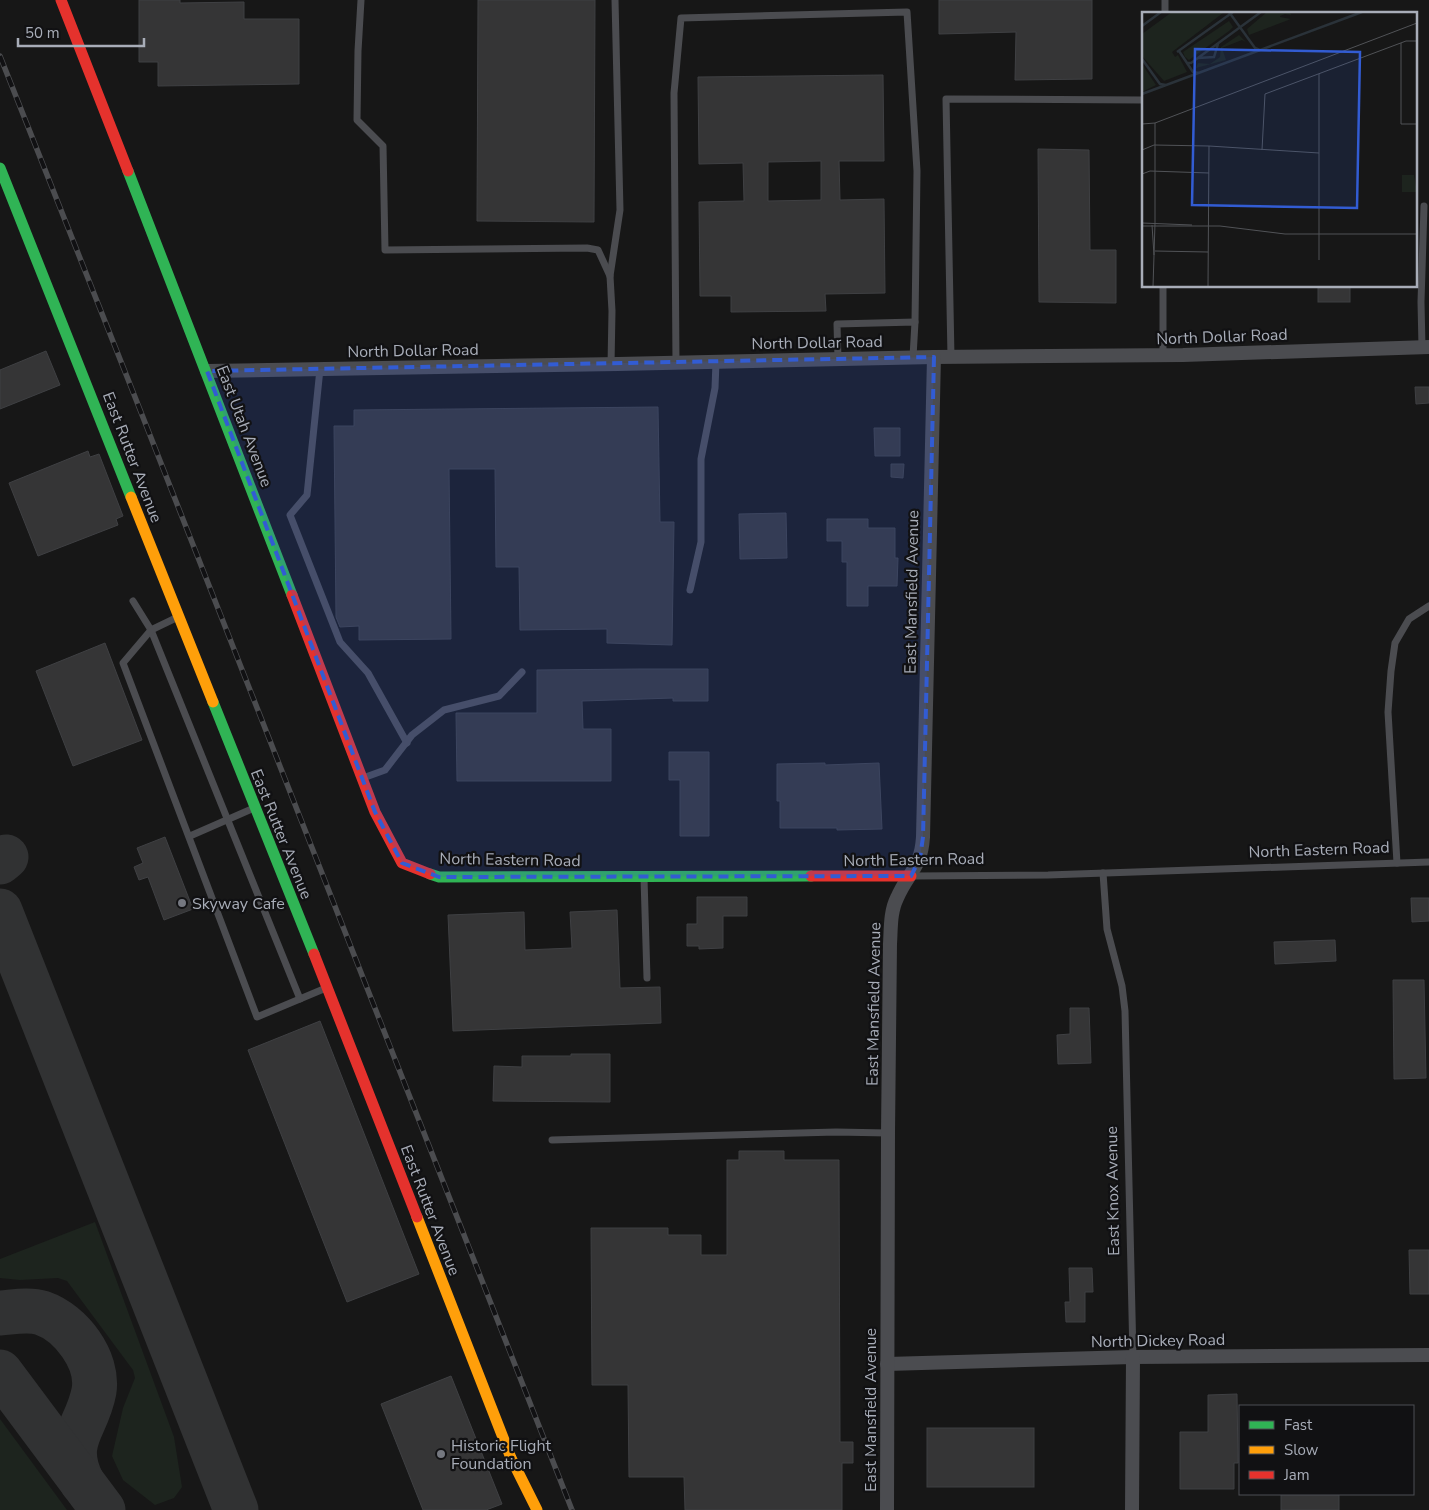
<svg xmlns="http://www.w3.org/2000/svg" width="1429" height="1510" font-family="'Nunito Sans',sans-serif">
	<rect width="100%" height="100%" fill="#171717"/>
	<g fill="#1d241e">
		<polygon points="95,1222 174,1437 182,1487 174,1498 155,1505 123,1480 112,1456 123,1408 135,1378 133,1370 67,1281 58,1278 20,1280 0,1278 0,1259"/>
		<polygon points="0,1419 67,1510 0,1510"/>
	</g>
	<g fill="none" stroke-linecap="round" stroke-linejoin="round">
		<g stroke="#313233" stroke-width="45">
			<polyline points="0,862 6,857"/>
			<polyline points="0,911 236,1510"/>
			<path d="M 0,1313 C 14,1312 29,1309 42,1313 C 71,1323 99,1360 94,1391 C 87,1429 62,1440 82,1482"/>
			<polyline points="0,1372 103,1510"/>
		</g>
	</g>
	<g fill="#353536" stroke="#3f4043" fill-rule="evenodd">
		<polygon points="139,0 180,0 180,3 244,2 244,19 299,19 299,84 158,86 158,62 139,62"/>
		<polygon points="478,0 595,0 594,222 477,221"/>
		<polygon points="939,0 1092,0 1092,79 1015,80 1016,32 939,34"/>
		<path d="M 883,75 L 884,161 L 839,161 L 840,200 L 884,199 L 885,293 L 825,294 L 826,311 L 731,312 L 731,296 L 700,296 L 699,202 L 744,201 L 743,163 L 699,164 L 698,77 ZM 821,161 L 821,200 L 768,201 L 768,162 Z"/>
		<polygon points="1038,149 1089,150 1090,250 1116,250 1116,303 1039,302"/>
		<rect x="1318" y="286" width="32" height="16"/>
		<polygon points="46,351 60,385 0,409 0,370"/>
		<polygon points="1415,387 1429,387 1429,403 1416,404"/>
		<polygon points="658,407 660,522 674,522 672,645 607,643 607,629 520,630 519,567 496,567 495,469 449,469 451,639 359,640 359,626 340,627 336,617 334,426 354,426 354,410"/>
		<polygon points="874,428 900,428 900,456 875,456"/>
		<polygon points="88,451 90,457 99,454 123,516 116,519 118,525 38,556 9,483"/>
		<polygon points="891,464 904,464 903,478 891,477"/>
		<polygon points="786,513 787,558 740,559 739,514"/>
		<polygon points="827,519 868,519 868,528 895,528 895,558 898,558 897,586 868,586 868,606 847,606 847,562 842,562 842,541 827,541"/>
		<polygon points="105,643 142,740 73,766 36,671"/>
		<polygon points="640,669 708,669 708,701 673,701 673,698 582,701 583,729 611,729 611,781 457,781 456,713 537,713 537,670"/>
		<polygon points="669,752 709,752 709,836 680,836 680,780 669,780"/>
		<polygon points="825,763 825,765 879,763 882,829 837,830 837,828 780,828 780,801 777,801 777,764"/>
		<polygon points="165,837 193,909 164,920 148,877 139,880 134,867 143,863 137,848"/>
		<polygon points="697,897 747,897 747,916 723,916 723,948 699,949 699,946 687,946 687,924 697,924"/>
		<polygon points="1411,898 1429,898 1429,921 1412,922"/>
		<polygon points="617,910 620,988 660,987 661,1023 453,1031 448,915 524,912 525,950 572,948 570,912"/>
		<polygon points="1335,940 1336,961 1275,964 1274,942"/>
		<polygon points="1393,980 1424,980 1426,1078 1394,1079"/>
		<polygon points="1070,1008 1089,1008 1091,1063 1058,1064 1057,1035 1070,1034"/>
		<polygon points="320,1021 419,1274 347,1302 248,1050"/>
		<polygon points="571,1054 610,1054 610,1102 493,1101 494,1066 522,1067 522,1056 571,1056"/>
		<polygon points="739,1151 784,1151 784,1160 839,1160 840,1442 853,1442 853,1463 842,1463 842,1510 685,1510 684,1477 629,1477 628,1385 592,1385 591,1228 668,1228 668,1235 701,1235 701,1255 727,1255 727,1160 739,1160"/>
		<polygon points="1409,1250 1429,1250 1429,1294 1410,1294"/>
		<polygon points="1069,1268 1092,1268 1093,1292 1085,1292 1085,1322 1066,1322 1065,1302 1070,1302"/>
		<polygon points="451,1376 502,1504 486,1510 423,1510 381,1404"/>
		<polygon points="1237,1394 1238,1463 1234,1463 1234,1489 1180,1489 1180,1432 1208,1432 1208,1395"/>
		<rect x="927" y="1428" width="107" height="59"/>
		<rect x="1281" y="1494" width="58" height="16"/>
	</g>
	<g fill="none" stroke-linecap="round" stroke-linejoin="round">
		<g stroke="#4b4c50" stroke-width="7">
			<polyline points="361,0 358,51 357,120 383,146 385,250 587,248 598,250 610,276 612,311 611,365"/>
			<polyline points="1165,14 1165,0"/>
			<polyline points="610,276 620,210 615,0"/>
			<polyline points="1422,347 1421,302 1424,206"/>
			<polyline points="1163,355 1163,286"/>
			<polyline points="951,357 946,99 1143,100"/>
			<polyline points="838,359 837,324 915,322 913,357"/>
			<polyline points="676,363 674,93 681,18 907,12 917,171 915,322"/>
			<polyline points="320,369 307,495 290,515 340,642 368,673 407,743"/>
			<polyline points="690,590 701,542 701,459 715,388 716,362"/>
			<polyline points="133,601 151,630 300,999"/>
			<polyline points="178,617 151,630 123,663 257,1017 326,988"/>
			<polyline points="363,778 385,770 412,735 444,710 499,696 522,672"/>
			<polyline points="190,836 254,808"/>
			<polyline points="1397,863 1388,712 1391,671 1395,643 1409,619 1429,606"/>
			<polyline points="1103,873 1107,929 1122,986 1125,1011 1133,1357"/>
			<polyline points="914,876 1048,875 1429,862"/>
			<polyline points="644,878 647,978"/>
			<polyline points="552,1140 836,1132 888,1133"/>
		</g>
		<g stroke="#4b4c50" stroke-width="14">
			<polyline points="207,371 618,364 934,357 1183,355 1429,347"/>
			<polyline points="887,1364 1133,1357 1429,1355"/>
			<path d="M 887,1510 L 888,1133 L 890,944 C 891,929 890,912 897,898 C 908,872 921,869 923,837 L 934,357"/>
			<polyline points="1132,1510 1133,1357"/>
		</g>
		<g stroke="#30b455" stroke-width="11">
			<polyline points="0,168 131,497"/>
			<polyline points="128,171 292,595"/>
			<polyline points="213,702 314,954"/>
			<polyline points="430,874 439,877 811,876"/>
		</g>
		<g stroke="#ff9f0a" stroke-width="11">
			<polyline points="131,497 213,702"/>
			<polyline points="417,1217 511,1458 537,1510"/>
		</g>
		<g stroke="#e5322d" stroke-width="11">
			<polyline points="61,0 128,171"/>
			<polyline points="292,595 375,812 402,863 430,874"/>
			<polyline points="811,876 911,876"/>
			<polyline points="314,954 417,1217"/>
		</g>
		<g stroke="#4b4c4f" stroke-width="5.5">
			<polyline id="rail" points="0,56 135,397 572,1510"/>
		</g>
		<use href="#rail" stroke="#111113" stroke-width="4" stroke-dasharray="11" stroke-linecap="butt"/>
	</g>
	<path fill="#325cd3" fill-opacity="0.2" stroke="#325cd3" stroke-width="4" stroke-dasharray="10 6" stroke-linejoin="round" d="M 934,357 L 923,837 L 920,858 L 911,876 L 439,877 L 402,863 L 375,812 L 207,371 Z"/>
	<g fill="#757880" stroke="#111113" stroke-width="2">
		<circle cx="182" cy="903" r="5"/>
		<circle cx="441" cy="1454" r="5"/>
	</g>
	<g text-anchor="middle" stroke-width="4.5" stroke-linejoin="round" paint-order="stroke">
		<g font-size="16" fill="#a8adb8" stroke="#111113">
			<text transform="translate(1222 336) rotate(-2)" y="6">North Dollar Road</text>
			<text transform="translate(817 342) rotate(-1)" y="6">North Dollar Road</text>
			<text transform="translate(413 350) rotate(-1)" y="6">North Dollar Road</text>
			<text transform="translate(245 426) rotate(69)" y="6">East Utah Avenue</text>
			<text transform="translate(133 457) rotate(69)" y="6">East Rutter Avenue</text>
			<text transform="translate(911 592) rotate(-89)" y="6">East Mansfield Avenue</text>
			<text transform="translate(282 834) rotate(68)" y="6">East Rutter Avenue</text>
			<text transform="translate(1319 849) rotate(-2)" y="6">North Eastern Road</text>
			<text transform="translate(510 859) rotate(1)" y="6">North Eastern Road</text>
			<text transform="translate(914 859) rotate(-1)" y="6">North Eastern Road</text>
			<text transform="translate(873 1004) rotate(-89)" y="6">East Mansfield Avenue</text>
			<text transform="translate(1112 1191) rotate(-91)" y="6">East Knox Avenue</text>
			<text transform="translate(431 1210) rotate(69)" y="6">East Rutter Avenue</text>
			<text transform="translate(1158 1340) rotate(-1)" y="6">North Dickey Road</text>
			<text transform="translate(870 1410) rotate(-90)" y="6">East Mansfield Avenue</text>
		</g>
		<g font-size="16" fill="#a8adb8" stroke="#111113" text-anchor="start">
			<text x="192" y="909">Skyway Cafe</text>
			<text x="451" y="1451">Historic Flight<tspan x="451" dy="18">Foundation</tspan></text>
		</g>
	</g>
	<g transform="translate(1142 12)">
		<rect width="275" height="275" fill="#171717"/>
		<path d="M 30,0 L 81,1 L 30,40 L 33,45 L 36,43 L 45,60 L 22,69 L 0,44 L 0,22 ZM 125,0 L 148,0 L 149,3 L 143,2 L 138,4 L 138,5 L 149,7 L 107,23 L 105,17 ZM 87,9 L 91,15 L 87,19 L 47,48 L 43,45 L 41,40 ZM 97,23 L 104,30 L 100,28 L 80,36 L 84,48 L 54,56 L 56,51 L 68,52 L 78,45 L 79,35 ZM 0,52 L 14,73 L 0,80 ZM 260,163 L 272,163 L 275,180 L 260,180 Z" fill="#1d241e"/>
		<path fill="none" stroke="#2a3239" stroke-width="2.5" d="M 87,0 L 113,36 L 118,38M 0,14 L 19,0M 37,39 L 51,60 L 57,61M 35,40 L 91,0M 56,46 L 72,45 L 76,32M 0,47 L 18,72 L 24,73M 44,51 L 49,51 L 119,0M 0,82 L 220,0"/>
		<path fill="none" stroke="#515357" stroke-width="1" d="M 259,31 L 259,112 L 275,112M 0,112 L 13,111 L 275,11M 0,138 L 12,133 L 67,134 L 177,141M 120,138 L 123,82 L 264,29 L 275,29M 0,162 L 8,159 L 67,161M 0,211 L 50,213M 13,211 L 13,111M 10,213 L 12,243M 0,214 L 78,214 L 143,222 L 275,222M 13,239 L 66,240M 177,248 L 177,62M 11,275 L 13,211M 66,275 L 67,134"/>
		<path fill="#325cd3" fill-opacity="0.15" stroke="#325cd3" stroke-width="2.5" d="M 53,37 L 218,40 L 215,196 L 50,193 Z"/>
		<rect width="275" height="275" fill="none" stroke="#a8adb8" stroke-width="2.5"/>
	</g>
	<rect x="1239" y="1405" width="175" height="90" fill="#111113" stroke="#4d4f55"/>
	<rect x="1249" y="1421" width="25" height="8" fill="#30b455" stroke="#4d4f55"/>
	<text x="1284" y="1430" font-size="15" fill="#a8adb8">Fast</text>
	<rect x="1249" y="1446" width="25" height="8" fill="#ff9f0a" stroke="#4d4f55"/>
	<text x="1284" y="1455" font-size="15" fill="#a8adb8">Slow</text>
	<rect x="1249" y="1471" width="25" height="8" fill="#e5322d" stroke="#4d4f55"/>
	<text x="1284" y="1480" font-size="15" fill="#a8adb8">Jam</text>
	<path d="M18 38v8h126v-8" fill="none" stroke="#a8adb8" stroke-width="2.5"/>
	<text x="25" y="38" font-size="15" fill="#a8adb8" stroke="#111113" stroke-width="4" paint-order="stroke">50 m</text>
</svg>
